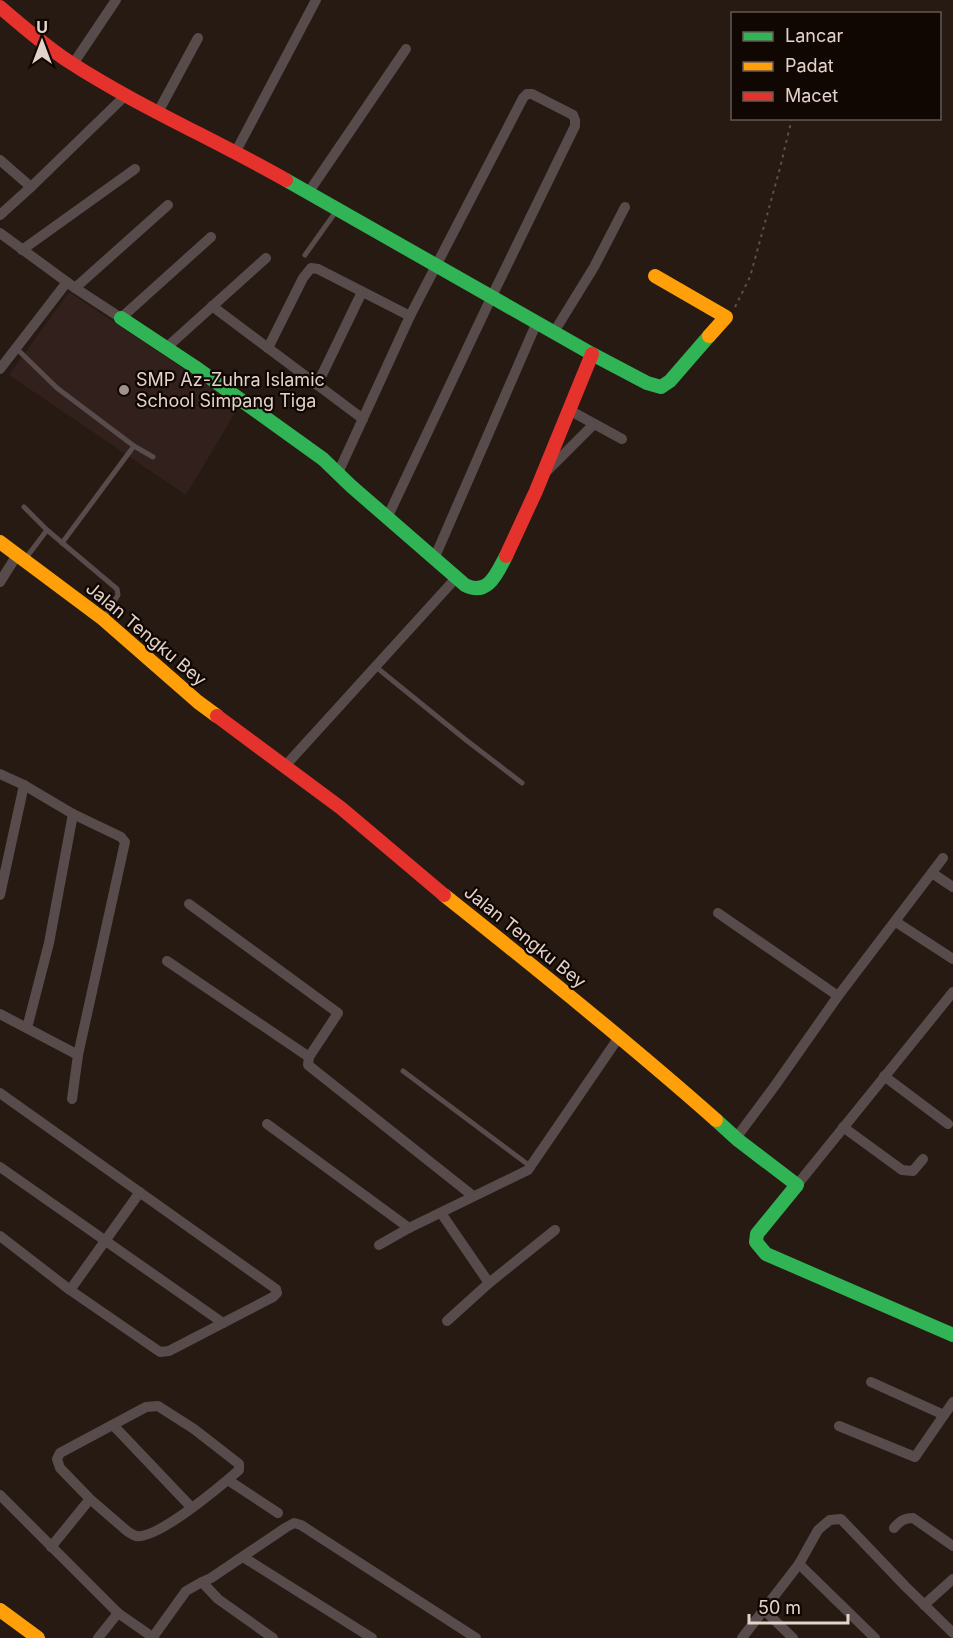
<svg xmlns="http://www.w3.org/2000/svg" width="953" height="1638" font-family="Inter,sans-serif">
	<rect width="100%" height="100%" fill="#271a12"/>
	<polygon fill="#32201d" points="69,292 239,406 186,495 9,375"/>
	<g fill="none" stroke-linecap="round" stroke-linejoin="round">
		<polyline stroke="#5c504f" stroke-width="2" stroke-dasharray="3 4.5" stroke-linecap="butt" points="735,307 750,277 780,168 792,118"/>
		<g stroke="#584b4c" stroke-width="5">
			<polyline points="305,255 337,210"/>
			<polyline points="16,348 57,388 134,446 153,457"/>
			<polyline points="24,507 47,530"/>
			<polyline points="62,543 134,446"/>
			<polyline points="26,558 47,530 117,589 118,595 104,618"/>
			<polyline points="376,667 466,740 522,783"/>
			<polyline points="403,1071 530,1166"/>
		</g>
		<g stroke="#584b4c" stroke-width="10">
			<polyline points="73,64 116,0"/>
			<polyline points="158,112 198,38"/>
			<polyline points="235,153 316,0"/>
			<polyline points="0,160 31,187"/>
			<polyline points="308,193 406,49"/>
			<polyline points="0,215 31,187 126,95"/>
			<polyline points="0,233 75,288 121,318 211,237"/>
			<polyline points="22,250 135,169"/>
			<polyline points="75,288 168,205"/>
			<polyline points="212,306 363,419"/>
			<polyline points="554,332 594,267 625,207"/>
			<polyline points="166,348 266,258"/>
			<polyline points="268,348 303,278 311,268 318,269 410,316"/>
			<polyline points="0,369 67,282"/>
			<polyline points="317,385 362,292"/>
			<polyline points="569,410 622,439"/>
			<polyline points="548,470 594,424"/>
			<polyline points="338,473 410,316 523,98 527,94 532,94 573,115 575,120 575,126 492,296 387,518"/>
			<polyline points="434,559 537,322"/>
			<polyline points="0,582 17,555"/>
			<polyline points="285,766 456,578"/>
			<polyline points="0,774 24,785 73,814 121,837 125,842 78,1055 72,1099"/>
			<polyline points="932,873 953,887"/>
			<polyline points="0,895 24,785"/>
			<polyline points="189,904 338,1013 309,1057 308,1065 473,1196"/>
			<polyline points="718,913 838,996"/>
			<polyline points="896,922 953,959"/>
			<polyline points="167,961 309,1057"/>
			<polyline points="0,1014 78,1055"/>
			<polyline points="27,1028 49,943 73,814"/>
			<polyline points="884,1076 948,1124"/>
			<polyline points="0,1093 276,1289 277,1293 273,1297 169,1351 160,1352 70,1290 0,1236"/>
			<polyline points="267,1124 409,1228 528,1170 619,1037"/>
			<polyline points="843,1127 902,1170 913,1171 923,1159"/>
			<polyline points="736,1138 774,1087 838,996 943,858"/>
			<polyline points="0,1167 223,1323"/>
			<polyline points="797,1185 953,992"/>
			<polyline points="441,1213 489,1283 447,1321"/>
			<polyline points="379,1245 409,1228"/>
			<polyline points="489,1283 555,1230"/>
			<polyline points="70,1290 140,1192"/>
			<polyline points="871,1382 944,1415"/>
			<polyline points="113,1425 191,1507"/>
			<polyline points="839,1426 915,1457 953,1402"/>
			<polyline points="228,1480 278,1513"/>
			<polyline points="0,1495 118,1613 154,1638"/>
			<path d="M 894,1528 C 900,1521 904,1518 913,1518 L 953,1546"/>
			<path d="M 51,1547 L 90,1499 L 60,1468 L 57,1459 L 60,1453 L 146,1407 L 158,1406 L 194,1429 L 239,1464 L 239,1470 C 222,1485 157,1540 136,1536 C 133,1535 130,1533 127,1531 L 90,1499"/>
			<polyline points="243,1557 372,1638"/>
			<polyline points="799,1564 875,1638"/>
			<polyline points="924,1605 953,1579"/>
			<polyline points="763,1609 793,1638"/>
			<polyline points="153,1637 186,1591 202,1582"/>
			<polyline points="98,1638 118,1613"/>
			<polyline points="273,1638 218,1599 202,1582 211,1578 285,1528 294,1523 301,1525 476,1638"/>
			<polyline points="742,1638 799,1564 818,1530 825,1524 830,1520 841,1519 906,1587 953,1633"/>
		</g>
		<g stroke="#30b455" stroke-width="14">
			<polyline points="286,180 592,354 647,383 661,387 670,381 709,336"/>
			<path d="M 121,318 L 195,367 L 323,459 L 351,486 L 465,585 C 488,597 497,573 506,556"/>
			<polyline points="716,1120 738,1140 797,1185 757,1234 756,1242 766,1254 953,1335"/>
		</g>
		<g stroke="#ff9f0a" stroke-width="14">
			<polyline points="655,276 726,317 709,336"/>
			<polyline points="0,542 103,619 198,702 217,716"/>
			<path d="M 444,895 C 536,968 628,1042 716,1120"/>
			<polyline points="0,1610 38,1638"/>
		</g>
		<g stroke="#e5322d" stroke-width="14">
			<path d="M 0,7 C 22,26 44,45 68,61 C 137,106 214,139 286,180"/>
			<polyline points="506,556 536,491 592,354"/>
			<polyline points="217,716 341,808 444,895"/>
		</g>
	</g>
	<circle fill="#a1928a" stroke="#100703" stroke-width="2" cx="124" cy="390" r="6"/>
	<g text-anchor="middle" stroke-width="4.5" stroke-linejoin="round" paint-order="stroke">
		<g font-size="18" fill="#e3d3ca" stroke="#100703" text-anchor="start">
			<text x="136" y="386">SMP Az-Zuhra Islamic<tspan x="136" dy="21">School Simpang Tiga</tspan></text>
		</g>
		<g font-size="18" fill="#e3d3ca" stroke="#100703">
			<text transform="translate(146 634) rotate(40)" y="6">Jalan Tengku Bey</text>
			<text transform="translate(525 937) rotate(39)" y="6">Jalan Tengku Bey</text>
		</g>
	</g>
	<rect x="731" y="12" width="210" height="108" fill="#100703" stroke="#645953" stroke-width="1.5"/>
	<rect x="743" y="32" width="30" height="9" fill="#30b455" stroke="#645953" stroke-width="1.5"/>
	<text x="785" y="42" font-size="18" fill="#e3d3ca">Lancar</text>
	<rect x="743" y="62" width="30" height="9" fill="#ff9f0a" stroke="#645953" stroke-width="1.5"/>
	<text x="785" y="72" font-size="18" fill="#e3d3ca">Padat</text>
	<rect x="743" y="92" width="30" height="9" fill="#e5322d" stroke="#645953" stroke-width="1.5"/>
	<text x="785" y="102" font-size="18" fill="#e3d3ca">Macet</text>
	<g transform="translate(42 42)" stroke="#100703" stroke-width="4.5" paint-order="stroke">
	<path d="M0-4.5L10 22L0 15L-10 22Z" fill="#e3d3ca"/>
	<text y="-9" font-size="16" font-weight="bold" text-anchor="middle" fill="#e3d3ca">U</text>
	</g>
	<path d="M749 1614v9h99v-9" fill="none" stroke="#e3d3ca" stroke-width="3"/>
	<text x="758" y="1614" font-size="18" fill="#e3d3ca" stroke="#100703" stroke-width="4.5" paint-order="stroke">50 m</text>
</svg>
